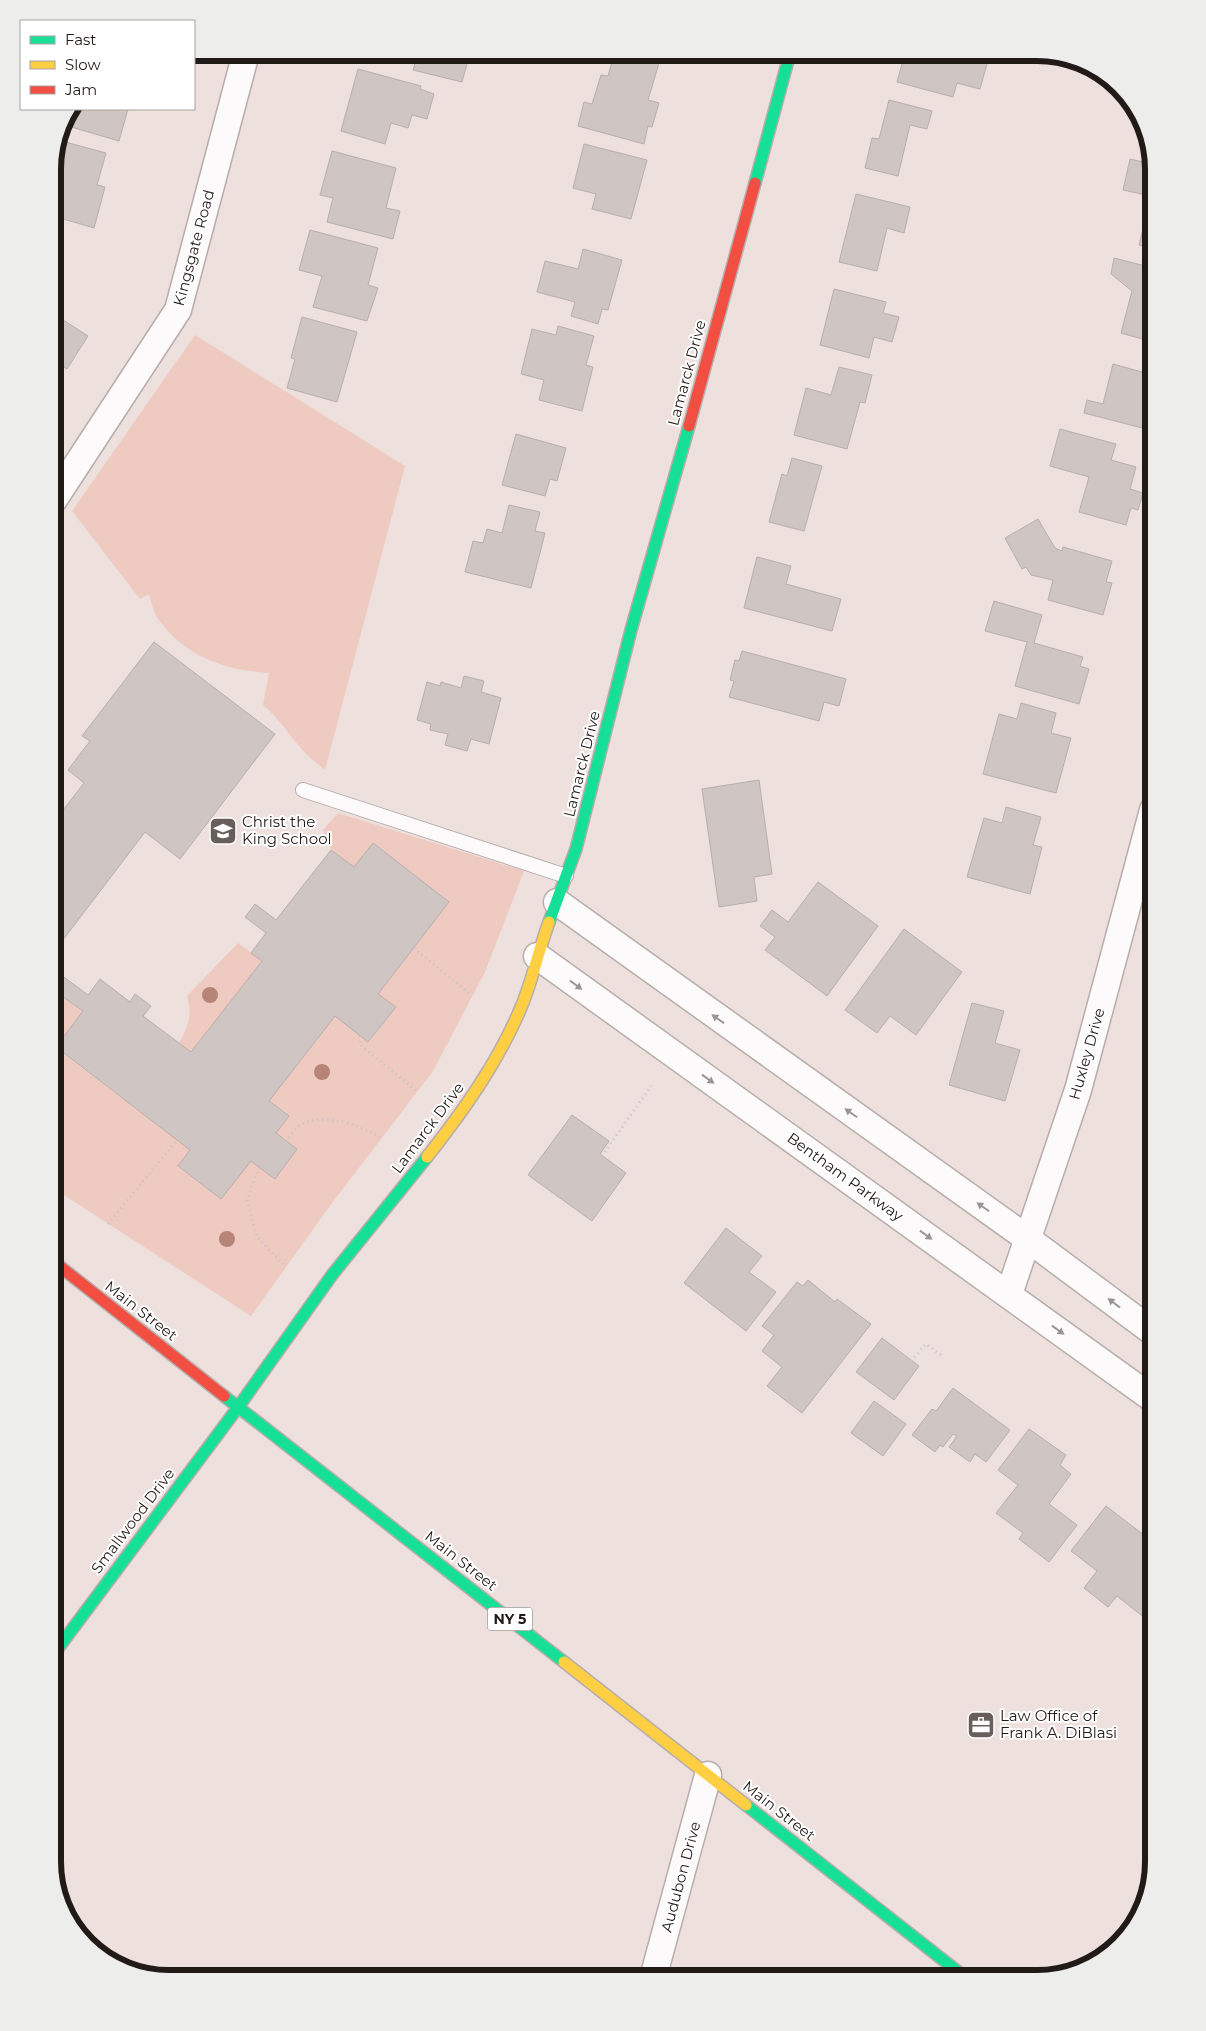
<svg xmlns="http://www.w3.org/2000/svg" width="1206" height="2031" font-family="Montserrat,sans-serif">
	<rect width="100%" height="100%" fill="#ede0dd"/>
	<g fill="#efcac0">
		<path d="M 195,335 L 405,466 L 325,770 C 316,763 306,755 299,746 C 286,731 279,718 263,705 L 269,673 C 224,670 186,657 158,619 C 153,613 152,602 149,594 L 140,599 L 72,511 Z"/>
		<polygon points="338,813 524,871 485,972 433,1071 329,1207 251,1316 53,1188 53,990 83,1011 56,1048 190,1150 178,1167 221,1199 251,1161 275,1178 297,1149 276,1133 289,1116 269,1101 335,1016 369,1042 396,1007 378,994 449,902 373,843 354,867 331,850 323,830"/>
		<path d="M 238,943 L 262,961 L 191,1052 L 179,1043 C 188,1027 193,1015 187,996 Z"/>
	</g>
	<g fill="#cfc6c3" stroke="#b8aeac">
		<polygon points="418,53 470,53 462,82 413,70"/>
		<polygon points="622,53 659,63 648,100 659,103 652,127 648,126 644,144 578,126 584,102 592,104 601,75 608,76 613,58 620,59"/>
		<polygon points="899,53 990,53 980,89 957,83 953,97 897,82 902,64 896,62"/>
		<polygon points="358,69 421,86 420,89 434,94 427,119 412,115 408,128 391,123 385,144 341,131"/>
		<polygon points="889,100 932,111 927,129 910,125 898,176 865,168 872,138 879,139"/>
		<polygon points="73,109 128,109 119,141 68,126"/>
		<polygon points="58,140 106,153 97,185 105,187 94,228 53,216 53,162"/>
		<polygon points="584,144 647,160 631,219 592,209 596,194 573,188"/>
		<polygon points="332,151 396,168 386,208 400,211 393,239 327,222 333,198 320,195"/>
		<polygon points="1130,159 1152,164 1153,249 1139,245 1151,196 1123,190"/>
		<polygon points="856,194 910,207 904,233 887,228 877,271 839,262"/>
		<polygon points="310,230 378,248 368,285 378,288 367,321 313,307 322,276 299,270"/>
		<polygon points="583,249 622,260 608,310 602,309 598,324 571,316 575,302 537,292 545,261 578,269"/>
		<polygon points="1114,258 1153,268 1153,342 1121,333 1132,291 1111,274"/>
		<polygon points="834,289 886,302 883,313 899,317 892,342 874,337 869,358 820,345"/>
		<polygon points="53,299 63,305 57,316 88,336 67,369 56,362 53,368"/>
		<polygon points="302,317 357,332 337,402 287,388 295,359 291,358"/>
		<polygon points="558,326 594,336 586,365 593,367 582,411 539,400 544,380 521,374 532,329 556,335"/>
		<polygon points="1113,364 1153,375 1153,400 1146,429 1084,413 1087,400 1103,404"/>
		<polygon points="839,367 872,375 865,403 860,402 847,449 794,435 806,388 831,395"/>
		<polygon points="1060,429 1116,444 1111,460 1136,467 1130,489 1143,493 1138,510 1131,508 1126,525 1079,512 1089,477 1050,466"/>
		<polygon points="516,434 566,448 557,481 550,479 545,496 502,485"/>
		<polygon points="792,458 822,466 804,531 769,522 782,474 787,476"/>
		<polygon points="509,505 540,512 535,531 545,533 531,588 465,572 473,541 483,543 487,529 502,533"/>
		<polygon points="1038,519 1055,548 1062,551 1063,547 1112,561 1106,582 1112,583 1103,615 1048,600 1053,580 1031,575 1026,567 1022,569 1005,538"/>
		<polygon points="757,557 791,566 786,584 841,599 832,631 744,608"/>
		<polygon points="994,601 1042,615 1034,643 1083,657 1080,666 1089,669 1079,704 1015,686 1027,642 985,631"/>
		<polygon points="154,642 275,734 180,859 145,832 53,953 53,823 84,783 68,770 90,741 82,736"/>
		<polygon points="742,651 846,679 839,706 824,702 819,721 729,697 734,681 730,680 735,660 739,661"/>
		<polygon points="464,676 484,681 481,692 501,698 489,744 471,739 467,751 445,745 448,734 430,730 431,724 417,720 427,682 440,686 441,682 461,688"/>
		<polygon points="1021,703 1056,713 1051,733 1071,738 1056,793 983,774 999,714 1017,719"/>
		<polygon points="759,780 772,874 754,877 757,901 719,907 702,789"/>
		<polygon points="1006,807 1041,817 1033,845 1042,847 1030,894 967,877 984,818 1002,823"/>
		<polygon points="373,843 449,902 378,994 396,1007 368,1042 335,1016 269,1101 289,1116 276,1133 297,1149 275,1179 251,1161 221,1199 178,1166 190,1150 56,1047 83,1011 53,990 53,969 88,995 100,979 130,1002 135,994 151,1006 143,1016 191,1052 262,961 251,953 266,933 245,917 255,904 276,920 331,850 354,867"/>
		<polygon points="818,882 878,926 827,996 765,950 775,937 760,926 772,910 788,922"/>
		<polygon points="904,929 962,972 916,1035 890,1016 877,1033 845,1010"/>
		<polygon points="972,1003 1004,1011 995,1043 1020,1050 1005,1101 949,1085"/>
		<polygon points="572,1115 609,1141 600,1154 626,1173 592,1221 528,1175"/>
		<polygon points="726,1228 762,1256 749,1272 776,1292 746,1331 684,1283"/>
		<polygon points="808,1280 835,1302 837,1299 871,1324 802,1413 767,1386 782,1367 762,1351 774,1335 762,1326 797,1282 803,1286"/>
		<polygon points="882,1338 919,1366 894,1400 856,1372"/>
		<polygon points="953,1388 1010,1430 986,1462 975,1454 970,1462 949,1447 957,1436 953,1434 943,1447 940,1445 935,1452 912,1435 932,1409 936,1411"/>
		<polygon points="874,1401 906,1424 883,1456 851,1433"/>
		<polygon points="1029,1429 1066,1455 1060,1465 1071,1474 1049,1504 1077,1525 1049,1562 1019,1539 1023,1533 996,1513 1018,1485 998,1470"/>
		<polygon points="1106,1506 1153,1542 1153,1555 1143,1569 1153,1578 1153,1610 1146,1619 1117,1596 1108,1607 1084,1588 1097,1571 1071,1551"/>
	</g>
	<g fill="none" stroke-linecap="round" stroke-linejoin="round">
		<g stroke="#b7adab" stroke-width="16">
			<polyline id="lane" points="303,790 566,876"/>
		</g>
		<g stroke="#b7adab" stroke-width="29">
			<g id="street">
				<polyline points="53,501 178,310 246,53"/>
				<polyline points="557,902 1028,1239 1153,1332"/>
				<polyline points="537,956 1153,1399"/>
				<polyline points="1009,1294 1078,1090 1153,810"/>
				<polyline points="653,1978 708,1775"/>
			</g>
		</g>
		<g stroke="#b7adab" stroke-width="14">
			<g id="fast">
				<polyline points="755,183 790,53"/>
				<polyline points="549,922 576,849 631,630 689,426"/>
				<polyline points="224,1396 564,1662"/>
				<polyline points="53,1655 239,1406 332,1275 427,1157"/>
				<polyline points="746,1805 966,1978"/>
			</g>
		</g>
		<g stroke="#b7adab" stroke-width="14">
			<g id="slow">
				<path d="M 427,1157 C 464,1110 499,1061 522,1005 C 533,978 539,949 549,922"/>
				<polyline points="564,1662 746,1805"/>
			</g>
		</g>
		<g stroke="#b7adab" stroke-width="14">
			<g id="jam">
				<polyline points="689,426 755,183"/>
				<polyline points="53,1261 224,1396"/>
			</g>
		</g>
		<g stroke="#c9c4c3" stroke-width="3" stroke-dasharray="1 4" stroke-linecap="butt">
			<polyline points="414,948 472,996"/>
			<polyline points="360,1036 360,1045 418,1092"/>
			<path d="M 285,1141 C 290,1136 294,1130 299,1126 C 324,1111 359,1125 381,1138"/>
			<polyline points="602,1156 651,1086"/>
			<polyline points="260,1168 257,1172 247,1201 257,1237 286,1267"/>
			<polyline points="108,1224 177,1140"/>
			<polyline points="911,1361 926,1344 944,1357"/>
			<polyline points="1151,1540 1153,1539"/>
		</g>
		<use href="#lane" stroke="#fcfafa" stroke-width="14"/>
		<use href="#street" stroke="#fcfafa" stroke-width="26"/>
		<use href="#fast" stroke="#16e098" stroke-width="11"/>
		<use href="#slow" stroke="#ffcf43" stroke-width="11"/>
		<use href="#jam" stroke="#f24e42" stroke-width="11"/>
	</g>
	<g fill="#b68577">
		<circle cx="210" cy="995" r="8"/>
		<circle cx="322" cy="1072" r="8"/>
		<circle cx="227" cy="1239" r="8"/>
	</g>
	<defs><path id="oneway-solid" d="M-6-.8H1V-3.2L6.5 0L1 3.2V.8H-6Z" transform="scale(1.25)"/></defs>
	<g fill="#999594">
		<use href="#oneway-solid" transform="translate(576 985) rotate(36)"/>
		<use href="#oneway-solid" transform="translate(718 1019) rotate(-145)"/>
		<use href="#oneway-solid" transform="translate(708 1079) rotate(36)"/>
		<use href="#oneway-solid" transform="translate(851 1113) rotate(-145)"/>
		<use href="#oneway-solid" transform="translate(983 1207) rotate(-145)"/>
		<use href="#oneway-solid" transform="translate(926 1235) rotate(36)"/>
		<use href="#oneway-solid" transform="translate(1114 1303) rotate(-143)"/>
		<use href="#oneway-solid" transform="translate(1058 1330) rotate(36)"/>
	</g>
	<defs>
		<g id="school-square" transform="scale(1.4375)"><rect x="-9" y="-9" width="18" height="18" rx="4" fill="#685f5c" stroke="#fff"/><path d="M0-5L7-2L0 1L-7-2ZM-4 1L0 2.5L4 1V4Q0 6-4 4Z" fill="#fff"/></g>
		<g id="office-square" transform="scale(1.4375)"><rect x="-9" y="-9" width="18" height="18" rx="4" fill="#685f5c" stroke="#fff"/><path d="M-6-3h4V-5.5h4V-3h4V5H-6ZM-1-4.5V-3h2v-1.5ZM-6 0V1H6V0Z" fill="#fff"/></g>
	</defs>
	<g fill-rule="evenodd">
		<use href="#school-square" x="223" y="831"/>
		<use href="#office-square" x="981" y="1725"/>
	</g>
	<g text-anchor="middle" stroke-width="4" stroke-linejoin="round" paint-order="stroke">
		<rect fill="#fff" stroke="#645f5d" stroke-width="1" x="487.5" y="1607.5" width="45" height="23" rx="4"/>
		<g font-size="14" font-weight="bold" fill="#211a17">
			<text x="510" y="1624">NY 5</text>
		</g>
		<g font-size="15" fill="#211a17" stroke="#fff">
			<text transform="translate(194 248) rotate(-75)" y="5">Kingsgate Road</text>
			<text transform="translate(687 373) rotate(-75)" y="5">Lamarck Drive</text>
			<text transform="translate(582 764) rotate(-76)" y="5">Lamarck Drive</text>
			<text transform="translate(1087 1054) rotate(-74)" y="5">Huxley Drive</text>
			<text transform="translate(428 1128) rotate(-53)" y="5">Lamarck Drive</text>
			<text transform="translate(845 1177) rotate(36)" y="5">Bentham Parkway</text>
			<text transform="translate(141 1311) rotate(38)" y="5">Main Street</text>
			<text transform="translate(133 1521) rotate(-53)" y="5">Smallwood Drive</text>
			<text transform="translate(461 1561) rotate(38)" y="5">Main Street</text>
			<text transform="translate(779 1811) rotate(38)" y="5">Main Street</text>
			<text transform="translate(681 1877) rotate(-75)" y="5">Audubon Drive</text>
		</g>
		<g font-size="15" fill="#211a17" stroke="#fff" text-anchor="start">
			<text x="242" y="827">Christ the<tspan x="242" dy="17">King School</tspan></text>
			<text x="1000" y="1721">Law Office of<tspan x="1000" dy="17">Frank A. DiBlasi</tspan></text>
		</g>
	</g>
	<path d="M0 0H1206V2031H0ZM169 61H1037A108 108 0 0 1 1145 169V1862A108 108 0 0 1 1037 1970H169A108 108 0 0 1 61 1862V169A108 108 0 0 1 169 61Z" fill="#ededec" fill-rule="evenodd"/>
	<path fill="none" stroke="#211a17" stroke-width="6" d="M169 61H1037A108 108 0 0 1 1145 169V1862A108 108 0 0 1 1037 1970H169A108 108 0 0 1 61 1862V169A108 108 0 0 1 169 61Z"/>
	<rect x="20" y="20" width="175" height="90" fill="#ffffff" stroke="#a6a3a2"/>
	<rect x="30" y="36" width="25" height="8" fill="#16e098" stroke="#a6a3a2"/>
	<text x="65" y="45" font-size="15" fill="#211a17">Fast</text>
	<rect x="30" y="61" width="25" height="8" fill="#ffcf43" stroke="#a6a3a2"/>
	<text x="65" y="70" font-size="15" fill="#211a17">Slow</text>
	<rect x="30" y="86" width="25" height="8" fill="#f24e42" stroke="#a6a3a2"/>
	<text x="65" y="95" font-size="15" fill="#211a17">Jam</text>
</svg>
